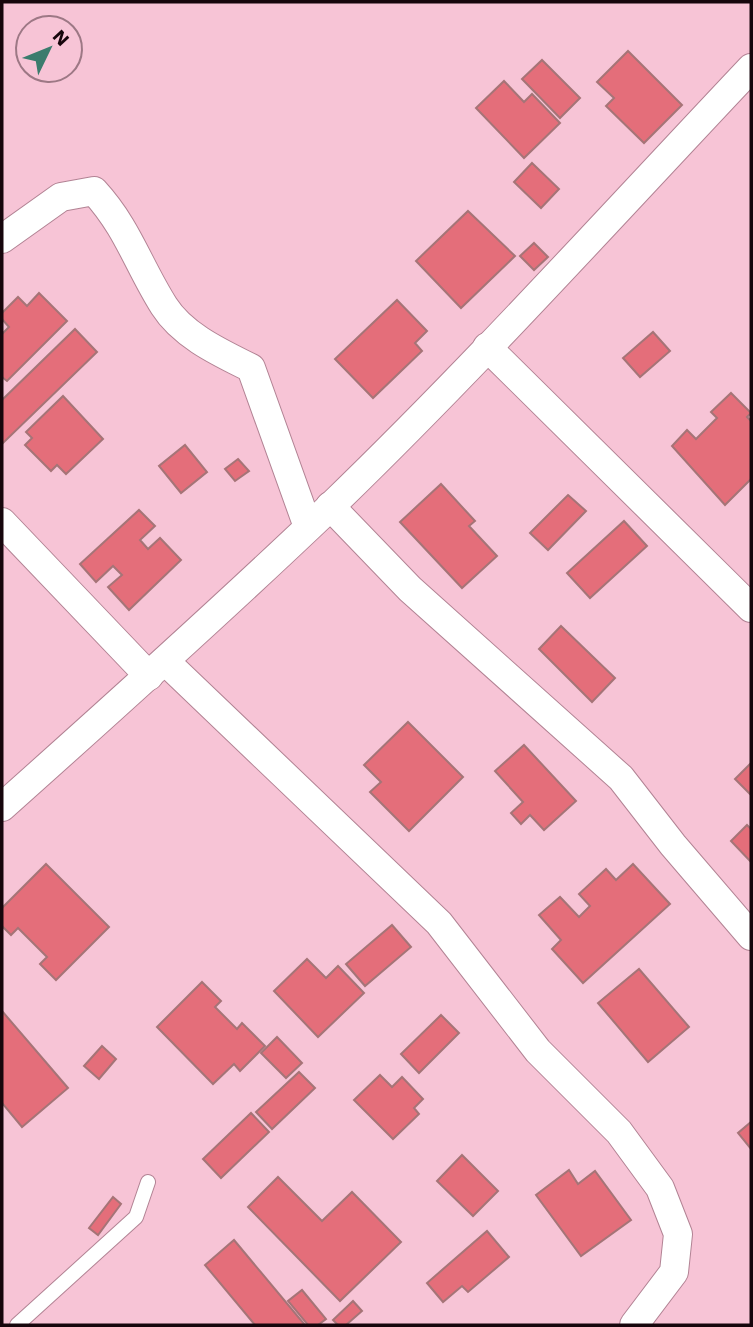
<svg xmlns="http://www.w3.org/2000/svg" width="753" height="1327" font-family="'Work Sans',sans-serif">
	<rect width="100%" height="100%" fill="#f7c4d6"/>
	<g fill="#e46e7a" stroke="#a57477" stroke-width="2">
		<polygon points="628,51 682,105 644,143 606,106 614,98 597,82"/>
		<polygon points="542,60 580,98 560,118 522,79"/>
		<polygon points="504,81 524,102 532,94 560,123 524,158 476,108"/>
		<polygon points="532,163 559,189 541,208 514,182"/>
		<polygon points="468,211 515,256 461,308 416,261"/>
		<polygon points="534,243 548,257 534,270 520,256"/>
		<polygon points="39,293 67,321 7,381 2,377 2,334 9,327 2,319 2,313 18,297 27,306"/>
		<polygon points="397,300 427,331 415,343 422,351 373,398 335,359"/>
		<polygon points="75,329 97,352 2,444 2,400"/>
		<polygon points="653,332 670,351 640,377 623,358"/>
		<polygon points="731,393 751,413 747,417 751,421 751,479 725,505 672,446 687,430 696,439 717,418 711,412"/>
		<polygon points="63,396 103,439 66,474 57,465 51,471 25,445 32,438 26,432"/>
		<polygon points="185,445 207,472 181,493 159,466"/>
		<polygon points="238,459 249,471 235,481 225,469"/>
		<polygon points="441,484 475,521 469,526 497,556 462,588 400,522"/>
		<polygon points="568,495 586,511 548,550 530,533"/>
		<polygon points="139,510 155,526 140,540 148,549 160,538 181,560 129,610 108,587 122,575 113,566 96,582 80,564"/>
		<polygon points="624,521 647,546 590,598 567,573"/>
		<polygon points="561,626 615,678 592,702 539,649"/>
		<polygon points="408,722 463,777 409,831 370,792 381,782 364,765"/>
		<polygon points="524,745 576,801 544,830 530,815 521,824 511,813 523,802 495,771"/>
		<polygon points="751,763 751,795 735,779"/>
		<polygon points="747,825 751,829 751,862 731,841"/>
		<polygon points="46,864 109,927 56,980 40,964 47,957 18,928 11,935 2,926 2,908"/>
		<polygon points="633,864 670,904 583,983 552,949 561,940 539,915 560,897 579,917 590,906 579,894 606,869 616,880"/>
		<polygon points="392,925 411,947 365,986 346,964"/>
		<polygon points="307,959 326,978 338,966 364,993 318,1037 274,991"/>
		<polygon points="639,969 689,1027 648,1062 598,1003"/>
		<polygon points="202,982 221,1001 215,1007 237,1029 242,1023 265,1046 240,1071 234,1064 213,1084 157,1027"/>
		<polygon points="2,1011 68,1088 22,1127 2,1103"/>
		<polygon points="441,1015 459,1033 419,1073 401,1054"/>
		<polygon points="277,1037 302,1063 286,1078 261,1053"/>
		<polygon points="102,1046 116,1059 99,1079 84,1066"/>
		<polygon points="299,1072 315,1088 272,1129 256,1112"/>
		<polygon points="380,1075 392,1087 402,1077 423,1099 414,1108 419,1114 393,1139 354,1100"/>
		<polygon points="251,1113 269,1132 221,1178 203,1159"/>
		<polygon points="751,1122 751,1149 738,1133"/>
		<polygon points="462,1155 498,1191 473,1216 437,1181"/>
		<polygon points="569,1170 578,1184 595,1171 631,1220 581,1256 536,1195"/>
		<polygon points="278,1177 322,1221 352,1192 401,1242 340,1301 248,1207"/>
		<polygon points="113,1197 121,1204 98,1235 89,1228"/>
		<polygon points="487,1231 509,1257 468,1292 462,1286 443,1302 427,1283"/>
		<polygon points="234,1240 305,1325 255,1325 205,1265"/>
		<polygon points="302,1290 326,1319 318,1325 308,1325 288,1301"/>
		<polygon points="353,1301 362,1311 346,1325 338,1325 333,1320"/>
	</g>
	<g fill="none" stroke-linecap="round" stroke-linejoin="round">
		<g stroke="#b28394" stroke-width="16">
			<polyline id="lane" points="17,1325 136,1217 148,1182"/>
		</g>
		<g stroke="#b28394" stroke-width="30">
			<g id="street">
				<path d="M 2,239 L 61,197 L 94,191 C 128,228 138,265 164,306 C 183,336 221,353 251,368 L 308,527"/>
				<polyline points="487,347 751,608"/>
				<polyline points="330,506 410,589 621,778 673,845 751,936"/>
				<polyline points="2,522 149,676"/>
				<polyline points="165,661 439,923 538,1051 619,1132 660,1188 678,1234 674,1272 634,1325"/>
				<path d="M 2,807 C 113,708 223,609 330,507 C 476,366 612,215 751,68"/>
			</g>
		</g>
		<use href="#lane" stroke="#fff" stroke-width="14"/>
		<use href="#street" stroke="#fff" stroke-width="28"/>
	</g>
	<rect width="753" height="1327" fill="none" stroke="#16060c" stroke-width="7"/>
	<g transform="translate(49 49) rotate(47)"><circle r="33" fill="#f7c4d6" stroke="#9d7885" stroke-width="2"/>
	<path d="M0-5L12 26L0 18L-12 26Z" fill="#3b7c6d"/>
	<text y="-10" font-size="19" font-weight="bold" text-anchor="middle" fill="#16060c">N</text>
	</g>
</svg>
